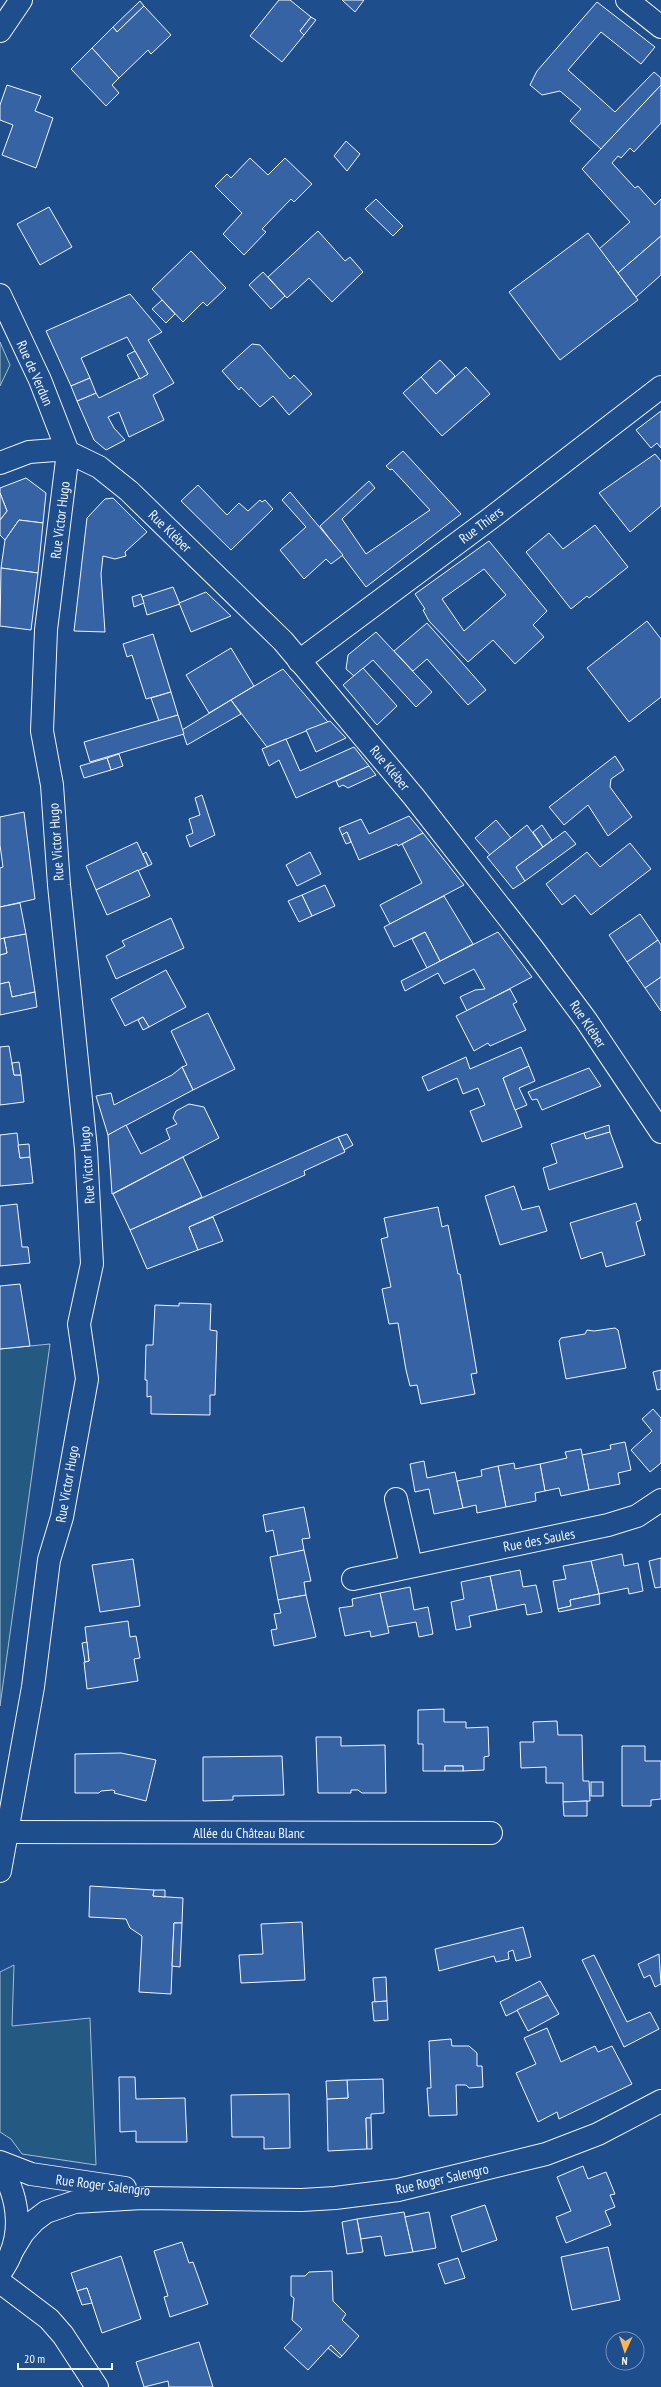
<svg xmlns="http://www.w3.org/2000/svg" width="661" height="2387" font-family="'PT Sans Narrow',sans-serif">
	<rect width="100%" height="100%" fill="#1f4e8c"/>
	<g fill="#245a82" stroke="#a8bbd7">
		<polygon points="0,342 10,365 0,386"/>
		<polygon points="50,1344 0,1706 0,1349"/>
		<polygon points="14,1965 12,2026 90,2018 96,2165 22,2154 11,2139 0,2132 0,1972"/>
	</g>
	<g fill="#3563a3" stroke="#f2f6ff" fill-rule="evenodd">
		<polygon points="279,0 290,0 311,17 300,31 304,35 282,62 250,36"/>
		<polygon points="342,0 364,0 355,12"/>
		<polygon points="140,1 144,6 117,32 113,27"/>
		<polygon points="597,2 655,47 641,64 601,32 568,70 615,112 654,72 661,78 661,85 601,149 570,121 581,109 560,91 542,95 530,85 537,71"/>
		<polygon points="144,6 171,35 151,54 148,50 119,78 92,48 113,27 117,32"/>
		<polygon points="311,17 316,20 304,35 300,31"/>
		<polygon points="92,48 119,78 112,85 119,93 106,106 71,69"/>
		<polygon points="7,85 41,96 35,111 53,118 36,168 2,155 13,125 0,120 0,105"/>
		<polygon points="661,85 661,123 634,152 630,148 621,158 618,156 612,163 635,188 638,186 655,205 661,199 661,236 618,273 599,249 630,222 582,169"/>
		<polygon points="346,141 360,154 347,171 334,156"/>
		<polygon points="250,158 268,175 285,158 312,184 294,202 291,199 262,229 266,232 244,255 223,234 242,213 215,186 227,174 231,178"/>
		<polygon points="376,199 403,226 393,236 365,209"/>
		<polygon points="49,207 72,247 40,265 17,224"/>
		<polygon points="318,231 345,261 350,257 363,272 332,302 309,278 287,298 268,277"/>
		<polygon points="588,233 638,300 560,360 509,292"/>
		<polygon points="661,236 661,275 636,297 618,273"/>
		<polygon points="191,251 226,288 207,306 203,302 183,322 152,289"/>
		<polygon points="263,272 285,296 271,309 249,285"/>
		<polygon points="130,294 162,332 148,340 174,383 153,395 164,420 129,437 119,412 108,417 114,428 125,440 106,450 94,440 77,401 96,393 99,398 148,374 127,337 81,358 90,378 71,386 46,331"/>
		<polygon points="162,300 175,314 166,323 152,309"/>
		<polygon points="252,344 260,345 290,379 294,375 312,394 289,415 273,396 260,407 241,387 239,390 222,371"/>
		<polygon points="135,351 148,374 140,379 127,355"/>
		<polygon points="440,360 455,376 436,394 421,377"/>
		<polygon points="466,367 490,394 442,436 403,393 421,377 436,394"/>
		<polygon points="90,378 96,393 77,401 71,386"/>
		<polygon points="661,411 661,448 657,443 651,448 636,430"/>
		<polygon points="403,451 461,514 366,587 320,526 369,481 375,488 342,519 366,554 430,510 392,469 390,470 386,466"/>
		<polygon points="655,454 661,461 661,506 630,532 599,493"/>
		<polygon points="26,478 46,493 43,523 19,520 5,540 0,535 0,520 7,511 0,493 0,488"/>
		<polygon points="198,485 227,515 239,503 248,511 260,500 262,502 265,500 273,509 231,550 181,501"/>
		<polygon points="290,492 343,555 331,564 326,559 304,579 280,550 306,527 282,500"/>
		<polygon points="0,493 7,511 0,520"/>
		<polygon points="113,498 147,532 125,552 126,556 115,559 103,556 101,574 105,632 74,631 87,518 105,499"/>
		<polygon points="19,520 43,523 38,573 1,568 5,540"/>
		<polygon points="595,525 628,567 589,598 587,596 571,609 526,552 549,533 563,549"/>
		<path d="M 489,541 L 547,611 L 533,625 L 544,637 L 515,664 L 493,640 L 468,662 L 429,621 L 423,610 L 425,609 L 415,594 ZM 484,569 L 506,595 L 464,631 L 442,599 Z"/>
		<polygon points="1,568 38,573 31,630 0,626"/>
		<polygon points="173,587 180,604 147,615 142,597"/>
		<polygon points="206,592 231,616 191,632 179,603"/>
		<polygon points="141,594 144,603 134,607 132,597"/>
		<polygon points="647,621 661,639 661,697 629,722 587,668"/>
		<polygon points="427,623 486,690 468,705 427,659 413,671 394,651"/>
		<polygon points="376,632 432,692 416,707 373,660 354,676 346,669 348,655"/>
		<polygon points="153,634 171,692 146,699 132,655 127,657 123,644"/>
		<polygon points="231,648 254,686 209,713 186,675"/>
		<polygon points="363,668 397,706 377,725 343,685"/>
		<polygon points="283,669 328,722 267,747 231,700"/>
		<polygon points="171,692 178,715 159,721 151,698"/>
		<polygon points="231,700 241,714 187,745 182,730"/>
		<polygon points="178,715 184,734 90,762 84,742"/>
		<polygon points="330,721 346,738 316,752 306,730"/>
		<polygon points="286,739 300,771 354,747 369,766 296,798 279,760 269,766 262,749"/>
		<polygon points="119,754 123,766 111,770 107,758"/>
		<polygon points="615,756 624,770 611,779 610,787 632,817 608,836 588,805 564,825 549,807"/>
		<polygon points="107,758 111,770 84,778 80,766"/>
		<polygon points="369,766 376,775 348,788 343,785 339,787 336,781"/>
		<polygon points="202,795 215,835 190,847 186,836 193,833 189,819 200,815 195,798"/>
		<polygon points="24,812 35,899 0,907 0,868 3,867 0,845 0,817"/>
		<polygon points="409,816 423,833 398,846 397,844 359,860 347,832 342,835 339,828 361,819 369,834"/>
		<polygon points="496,820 511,838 490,855 475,838"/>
		<polygon points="527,825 543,847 516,867 525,881 513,889 487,857"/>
		<polygon points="542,825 552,840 543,847 533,832"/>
		<polygon points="565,831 576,844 525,881 516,867"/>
		<polygon points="347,832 351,842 346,844 342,835"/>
		<polygon points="423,833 464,885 390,924 380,905 422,883 402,844"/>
		<polygon points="137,842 148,866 96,890 86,866"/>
		<polygon points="630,843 651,869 591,915 575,895 562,905 546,884 587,852 600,867"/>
		<polygon points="146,852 152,864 148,866 143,854"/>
		<polygon points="310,852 321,874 297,886 286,865"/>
		<polygon points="138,870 150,896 107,915 96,890"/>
		<polygon points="325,885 335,906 312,916 302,895"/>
		<polygon points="302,895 312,916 299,922 288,901"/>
		<polygon points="444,896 473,944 440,961 425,932 394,947 384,927"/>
		<polygon points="20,903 26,934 0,939 0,907"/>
		<polygon points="640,914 658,940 627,962 609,935"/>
		<polygon points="171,918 184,948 116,979 106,956 125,946 122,941"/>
		<polygon points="425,932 440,961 427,968 412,939"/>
		<polygon points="498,932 532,977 467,1011 460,997 475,990 485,989 474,969 444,984 438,973 405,991 401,981"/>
		<polygon points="26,934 35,992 12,997 9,982 0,984 0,955 7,953 4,938"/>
		<polygon points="4,938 7,953 0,955 0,939"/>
		<polygon points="658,940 661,945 661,977 645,988 627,962"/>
		<polygon points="166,970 186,1007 149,1027 143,1017 125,1026 111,999"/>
		<polygon points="661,977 661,1011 645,988"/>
		<polygon points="9,982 12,997 35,992 37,1007 0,1015 0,984"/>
		<polygon points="510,989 517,1002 513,1004 526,1030 490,1046 488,1043 474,1051 456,1016"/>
		<polygon points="208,1013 235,1069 193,1090 182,1067 187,1065 171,1031"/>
		<polygon points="143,1017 149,1027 143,1030 138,1020"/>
		<polygon points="9,1046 14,1075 21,1075 24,1102 0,1105 0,1047"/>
		<polygon points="521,1047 529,1066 503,1078 522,1127 482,1142 470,1111 485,1105 478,1088 463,1094 457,1078 428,1091 422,1077 466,1057 470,1069"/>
		<polygon points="19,1062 21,1075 14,1075 12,1063"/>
		<polygon points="529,1066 535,1081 519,1088 527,1105 515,1110 503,1078"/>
		<polygon points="182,1067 193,1090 108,1135 96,1096 111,1093 114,1105 172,1075"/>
		<polygon points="589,1068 601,1086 542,1110 537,1099 532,1100 528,1092"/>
		<polygon points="189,1104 204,1107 219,1138 112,1194 108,1135 126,1125 141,1154 170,1139 166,1129 177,1124 173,1118 176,1111"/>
		<polygon points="609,1125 610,1132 586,1139 584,1133"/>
		<polygon points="610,1132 623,1167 549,1190 543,1168 557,1163 551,1144 584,1133 586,1139"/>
		<polygon points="17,1133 20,1158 30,1157 33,1183 0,1186 0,1135"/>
		<polygon points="347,1134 353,1145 344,1150 338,1137"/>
		<polygon points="338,1137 345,1152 304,1171 305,1175 189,1227 198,1250 147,1269 130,1230"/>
		<polygon points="29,1144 30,1157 20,1158 18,1145"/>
		<polygon points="183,1157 202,1197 130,1230 113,1194"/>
		<polygon points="514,1186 522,1210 539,1206 547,1231 500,1245 485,1196"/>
		<polygon points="636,1203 641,1220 636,1222 645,1255 606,1267 602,1252 581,1259 570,1223"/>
		<polygon points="17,1204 22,1247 28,1247 30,1263 0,1266 0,1206"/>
		<polygon points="438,1207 442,1227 448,1225 458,1274 460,1274 477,1373 471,1374 475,1394 421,1404 417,1385 410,1386 406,1370 398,1323 389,1324 382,1289 391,1287 381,1239 388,1237 384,1218"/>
		<polygon points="213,1217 223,1241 198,1250 189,1227"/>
		<polygon points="20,1284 30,1346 0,1349 0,1286"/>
		<polygon points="179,1303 211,1304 210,1330 217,1331 215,1395 210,1395 210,1415 151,1414 151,1396 147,1397 147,1380 145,1380 146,1345 153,1345 155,1305 179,1306"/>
		<polygon points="615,1328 618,1330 626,1368 566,1379 559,1341 561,1338 585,1334 587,1330 594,1331"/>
		<polygon points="661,1370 661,1389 657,1390 653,1372"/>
		<polygon points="653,1409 661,1418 661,1463 650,1472 631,1450 652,1431 642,1419"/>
		<polygon points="625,1442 631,1470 618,1473 620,1484 589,1490 582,1455 611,1449 610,1445"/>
		<polygon points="581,1449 589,1490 561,1496 559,1488 545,1491 540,1464 567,1458 565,1452"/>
		<polygon points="424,1461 427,1478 455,1472 463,1508 434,1514 429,1489 415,1492 410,1464"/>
		<polygon points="514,1463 515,1469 540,1464 545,1491 535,1493 536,1501 506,1507 498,1466"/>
		<polygon points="498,1466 506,1507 477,1513 476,1505 463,1508 457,1481 482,1476 481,1470"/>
		<polygon points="304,1507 310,1538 302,1539 304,1550 278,1556 273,1530 266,1532 263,1515"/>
		<polygon points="304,1550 311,1581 304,1582 306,1595 278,1600 270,1557"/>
		<polygon points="622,1554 624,1566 638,1563 643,1591 629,1594 628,1588 599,1594 591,1561"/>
		<polygon points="661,1558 661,1587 655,1588 649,1561"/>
		<polygon points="133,1559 140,1606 100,1612 92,1565"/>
		<polygon points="591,1561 599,1594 570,1600 571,1606 558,1609 553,1581 566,1579 563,1566"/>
		<polygon points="520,1570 523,1587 536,1585 542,1612 527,1615 525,1604 497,1610 490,1576"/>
		<polygon points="490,1576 497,1610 469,1616 471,1627 456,1630 451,1602 464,1599 461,1582"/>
		<polygon points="410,1587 414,1610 428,1607 433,1634 419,1637 416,1622 387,1627 380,1593"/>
		<polygon points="380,1593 389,1633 371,1637 370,1631 345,1636 339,1608 353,1606 352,1599"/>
		<polygon points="599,1594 600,1604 559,1612 558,1609 571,1606 570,1600"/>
		<polygon points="306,1595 316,1637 274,1646 271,1630 277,1629 274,1614 281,1613 278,1600"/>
		<polygon points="128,1621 130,1637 136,1636 140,1658 134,1659 138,1681 87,1689 84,1662 89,1661 85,1627"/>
		<polygon points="87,1642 89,1661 85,1662 82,1643"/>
		<polygon points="444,1709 444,1722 466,1722 466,1728 488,1727 489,1756 484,1757 484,1770 463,1771 463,1766 445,1766 445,1771 423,1771 423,1744 418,1744 418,1710"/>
		<polygon points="557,1721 558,1735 582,1735 583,1781 589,1781 590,1801 563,1802 563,1783 546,1783 546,1767 521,1768 520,1742 534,1742 533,1722"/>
		<polygon points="316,1737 341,1737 341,1746 385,1745 386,1793 362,1793 358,1790 351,1790 351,1793 318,1793"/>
		<polygon points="622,1746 645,1746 645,1761 661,1761 661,1799 651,1800 651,1806 622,1806"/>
		<polygon points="121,1753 156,1760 146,1801 114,1793 115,1791 112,1790 101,1791 99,1793 75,1793 75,1754"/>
		<polygon points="282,1756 284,1795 233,1796 233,1800 203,1801 203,1757"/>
		<rect x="445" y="1766" width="18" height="5"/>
		<rect x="591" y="1782" width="12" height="14"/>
		<polygon points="587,1801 587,1816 564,1816 563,1802"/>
		<polygon points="90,1886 154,1890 153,1896 183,1898 182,1923 174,1923 171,1994 139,1992 142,1936 130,1928 126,1919 89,1917"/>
		<polygon points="154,1890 165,1890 165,1897 153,1896"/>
		<polygon points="302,1922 305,1980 241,1983 239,1955 263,1954 261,1924"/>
		<polygon points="174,1923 182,1923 180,1967 172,1966"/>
		<polygon points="523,1927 531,1957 516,1961 513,1950 508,1952 509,1959 496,1962 494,1956 439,1971 435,1949"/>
		<polygon points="659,1954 661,1984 655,1987 650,1975 644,1978 638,1964"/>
		<polygon points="594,1955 627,2022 650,2012 659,2029 624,2047 582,1960"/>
		<polygon points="386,1977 387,2001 375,2002 373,1978"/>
		<polygon points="540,1981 548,1995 506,2016 500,2002"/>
		<polygon points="548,1995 559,2014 528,2031 517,2010"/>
		<polygon points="387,2001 388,2020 374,2021 372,2002"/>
		<polygon points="547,2028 561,2062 595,2046 598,2052 612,2046 632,2084 559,2119 557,2112 538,2122 516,2073 536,2064 524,2038"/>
		<polygon points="451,2039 452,2046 469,2046 477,2053 477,2066 482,2066 483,2087 469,2088 466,2085 456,2085 457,2115 429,2116 427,2088 431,2088 429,2041"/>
		<polygon points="119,2077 135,2077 136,2099 185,2098 187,2142 136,2142 136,2131 120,2132"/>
		<polygon points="383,2079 384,2113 371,2114 371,2118 366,2118 367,2149 328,2151 327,2099 348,2098 347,2080"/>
		<polygon points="347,2080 348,2098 327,2099 326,2081"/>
		<polygon points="289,2094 290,2148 264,2149 264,2137 232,2137 231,2095"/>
		<polygon points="366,2118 371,2118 372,2149 367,2149"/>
		<polygon points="583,2166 588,2179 606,2172 615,2194 610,2195 615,2207 605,2211 611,2225 566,2243 556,2217 571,2211 557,2177"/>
		<polygon points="485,2205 497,2240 462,2252 451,2216"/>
		<polygon points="404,2212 413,2252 385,2256 381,2236 361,2239 357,2219"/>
		<polygon points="429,2212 436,2248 413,2252 405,2217"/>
		<polygon points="357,2219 363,2252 347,2254 342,2222"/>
		<polygon points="182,2242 189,2263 193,2262 208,2304 170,2317 164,2297 168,2296 154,2251"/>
		<polygon points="608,2247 620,2300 572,2310 561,2257"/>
		<polygon points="121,2256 141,2319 102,2333 87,2288 77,2291 71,2273"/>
		<polygon points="458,2258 465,2278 445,2284 438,2264"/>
		<polygon points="332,2271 333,2301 346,2314 342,2320 359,2336 342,2356 331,2345 308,2370 284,2348 302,2329 292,2320 294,2298 291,2296 291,2276 305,2276 309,2272"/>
		<polygon points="87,2288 92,2303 82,2305 77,2291"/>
		<polygon points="199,2342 213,2387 169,2387 168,2381 144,2387 136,2362"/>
		<polygon points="331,2345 342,2356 340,2358 328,2348"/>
	</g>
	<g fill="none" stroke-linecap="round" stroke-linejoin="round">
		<g stroke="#f2f6ff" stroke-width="24">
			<g id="street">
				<polyline points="627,0 661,27"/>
				<polyline points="0,31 21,0"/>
				<polyline points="0,295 40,380 68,452 46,630 42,731 52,785 59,885 86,1149 92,1264 79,1324 87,1379 62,1517 49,1560 33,1687 0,1871"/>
				<polyline points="0,463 29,452 55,450 68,452 99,467 129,491 283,641 414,797 533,949 586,1020 661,1132"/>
				<polyline points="299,661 491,518 661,387"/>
				<polyline points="396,1499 411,1565"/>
				<polyline points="353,1579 608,1525 637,1516 661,1500"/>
				<polyline points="7,1832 491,1833"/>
				<polyline points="0,2162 31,2174 125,2188"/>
				<polyline points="12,2251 23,2233 34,2221 46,2212 75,2202 142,2198 302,2200 335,2198 398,2190 546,2154 598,2134 661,2101"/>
				<polyline points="0,2282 49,2319 63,2335 97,2387"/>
			</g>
		</g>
		<g stroke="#f2f6ff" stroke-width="24">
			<path id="secondary" d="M 0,2167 C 21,2200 24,2241 0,2273"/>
		</g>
		<use href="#street" stroke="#1f4e8c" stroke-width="22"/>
		<use href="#secondary" stroke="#1f4e8c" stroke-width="22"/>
	</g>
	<g text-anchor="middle" stroke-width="3" stroke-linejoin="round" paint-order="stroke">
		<g font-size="14" fill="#f2f6ff" stroke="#1f4e8c">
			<text transform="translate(35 373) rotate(66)" y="5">Rue de Verdun</text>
			<text transform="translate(60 520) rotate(-83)" y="5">Rue Victor Hugo</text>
			<text transform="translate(481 525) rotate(-37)" y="5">Rue Thiers</text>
			<text transform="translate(170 531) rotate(44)" y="5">Rue Kléber</text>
			<text transform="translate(390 768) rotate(50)" y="5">Rue Kléber</text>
			<text transform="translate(56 842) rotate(-94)" y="5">Rue Victor Hugo</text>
			<text transform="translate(588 1024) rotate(56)" y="5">Rue Kléber</text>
			<text transform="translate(87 1165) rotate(-94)" y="5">Rue Victor Hugo</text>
			<text transform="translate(67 1484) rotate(-80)" y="5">Rue Victor Hugo</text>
			<text transform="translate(539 1540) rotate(-11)" y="5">Rue des Saules</text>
			<text x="249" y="1838">Allée du Château Blanc</text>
			<text transform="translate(442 2179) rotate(-13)" y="5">Rue Roger Salengro</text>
			<text transform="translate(103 2185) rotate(7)" y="5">Rue Roger Salengro</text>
		</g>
	</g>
	<g transform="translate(625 2351) rotate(183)"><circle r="19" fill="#1f4e8c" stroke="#7391ba"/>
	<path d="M0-3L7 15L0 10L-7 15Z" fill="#ffb74d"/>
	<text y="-6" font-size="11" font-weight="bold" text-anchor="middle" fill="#f2f6ff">N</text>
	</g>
	<path d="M18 2363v6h94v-6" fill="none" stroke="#f2f6ff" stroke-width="2"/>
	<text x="24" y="2363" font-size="12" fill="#f2f6ff" stroke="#1f4e8c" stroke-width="3" paint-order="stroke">20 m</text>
</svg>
